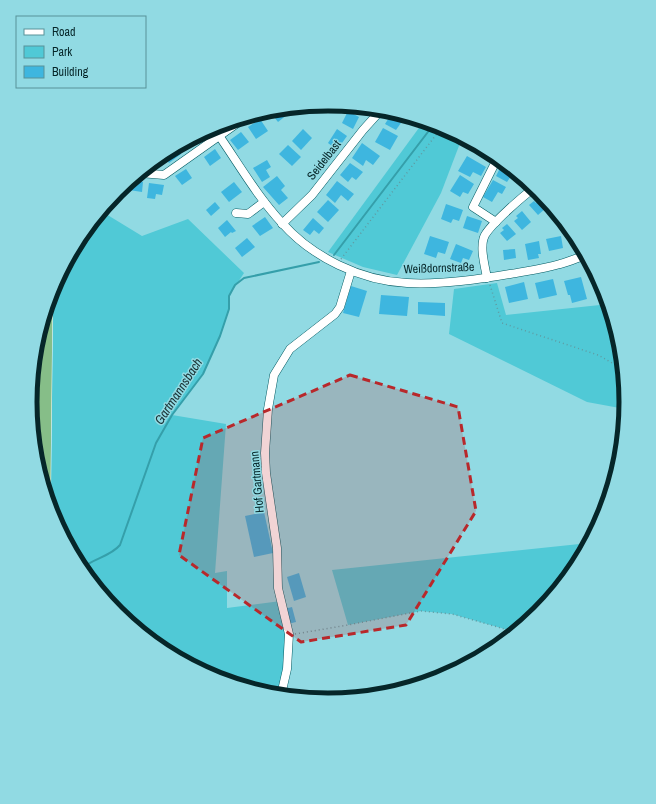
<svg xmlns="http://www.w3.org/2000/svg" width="656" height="804" font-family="'Archivo Narrow',sans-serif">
	<rect width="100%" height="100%" fill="#91dae3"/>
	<g fill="#50c9d6">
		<polygon points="424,121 442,127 462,138 441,193 397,275 363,267 328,252"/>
		<polygon points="101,211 142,236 188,219 244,273 229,296 229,309 220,336 203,374 172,415 226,424 215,573 227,571 227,608 281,601 289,634 281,695 270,694 214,677 162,650 117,613 80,567 53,516 49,505 52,290 80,236"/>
		<polygon points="497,283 506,315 600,305 609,306 620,344 626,402 625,409 587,402 449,334 454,289"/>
		<polygon points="589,543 576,568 539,613 515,632 452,614 421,611 348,625 332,570"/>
	</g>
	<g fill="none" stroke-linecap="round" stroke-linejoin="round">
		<g stroke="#359faa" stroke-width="2">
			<polyline points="334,255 434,124"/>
			<path d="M 81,569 C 93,558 110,557 120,545 L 156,443 L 172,415 L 203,374 L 220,336 L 229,309 L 229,296 L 235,285 L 244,278 L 319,262"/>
		</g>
	</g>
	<g fill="#3eb6df">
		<polygon points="357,107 368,108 366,113"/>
		<polygon points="284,108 288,114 278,122 271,113 276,109"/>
		<polygon points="348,111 359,117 353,129 342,123"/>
		<polygon points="392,113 403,120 396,130 385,124"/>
		<polygon points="260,119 268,131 256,139 248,127"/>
		<polygon points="383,128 398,136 390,150 375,142"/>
		<polygon points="303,129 312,138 301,150 292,141"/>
		<polygon points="337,129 347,136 337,150 328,143"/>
		<polygon points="205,131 208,136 199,142 195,137"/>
		<polygon points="241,132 249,142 238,150 230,140"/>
		<polygon points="362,143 380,156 373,165 366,160 363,166 352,158"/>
		<polygon points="288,145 301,157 292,166 279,154"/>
		<polygon points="176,147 181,154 169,163 163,154"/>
		<polygon points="215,149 221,158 210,166 204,157"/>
		<polygon points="467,156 486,167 481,176 473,172 470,177 458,171"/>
		<polygon points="157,159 156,167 147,167 151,164"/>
		<polygon points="267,160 271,167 266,170 270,177 262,182 253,168"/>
		<polygon points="503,162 516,172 513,177 511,176 507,182 496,176"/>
		<polygon points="350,163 363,172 356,180 352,177 348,182 340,175"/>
		<polygon points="186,169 192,178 182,185 175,176"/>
		<polygon points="460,175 474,184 468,194 463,192 460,197 450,191"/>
		<polygon points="277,176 285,186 281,190 288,198 279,205 263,187"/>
		<polygon points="131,180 143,182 142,192 129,190"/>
		<polygon points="493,180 506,187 502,194 498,192 492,202 483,197"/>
		<polygon points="337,181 354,194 348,201 341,195 335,203 326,195"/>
		<polygon points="234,182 242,192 229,202 221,192"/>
		<polygon points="149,183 164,185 162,195 156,194 155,199 147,198"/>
		<polygon points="541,199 542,201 545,199 551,207 548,210 546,208 538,215 529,205 534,201 536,203"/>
		<polygon points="328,200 339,210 328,222 317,212"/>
		<polygon points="215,202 220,208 211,216 206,210"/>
		<polygon points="446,204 463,210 459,221 453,219 451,223 441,219"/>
		<polygon points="522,211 531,222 522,230 514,221 518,218 516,216"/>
		<polygon points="467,216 482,221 478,233 463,228"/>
		<polygon points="265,217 273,228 260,236 252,226"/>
		<polygon points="313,218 324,228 319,234 314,230 310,235 303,230"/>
		<polygon points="227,220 236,231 232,233 231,232 225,237 218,228"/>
		<polygon points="507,224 516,234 507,241 500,233 504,230 502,228"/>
		<polygon points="571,231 579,242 571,245 567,233"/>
		<polygon points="430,236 449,242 445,254 438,252 436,258 424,254"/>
		<polygon points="561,236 563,248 549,251 546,239"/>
		<polygon points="247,238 255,247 242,257 235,248"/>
		<polygon points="539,241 541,254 538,254 539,258 528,260 525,244"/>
		<polygon points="456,244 473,251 469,260 463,258 461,263 450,259"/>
		<polygon points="515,249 516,258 504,260 503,250"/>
		<polygon points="581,277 587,299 572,303 570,295 568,295 564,281"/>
		<polygon points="553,279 557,295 539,299 535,283"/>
		<polygon points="524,282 528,299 509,303 505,287"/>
		<polygon points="600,283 603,288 604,291 599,290"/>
		<polygon points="351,286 367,291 359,317 343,313"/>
		<polygon points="381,295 409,297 407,316 379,314"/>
		<polygon points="418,302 445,303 445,316 418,314"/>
		<polygon points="264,512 273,553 254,557 245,516"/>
		<polygon points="299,573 306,597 294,601 287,577"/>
		<polygon points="292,607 296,622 288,624 284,609"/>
	</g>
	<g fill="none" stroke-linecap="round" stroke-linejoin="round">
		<g stroke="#005a62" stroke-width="9">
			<g id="minor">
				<path d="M 213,127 C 236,159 255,194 282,223 C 312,257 361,281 407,283 C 441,285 476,280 510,274 C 526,271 544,269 560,264 C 569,262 577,258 586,255"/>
				<polyline points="492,154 495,163 473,207 496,222"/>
				<polyline points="140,173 164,175 246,117"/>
				<polyline points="236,213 248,214 264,202"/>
				<polyline points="282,224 312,195 363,130 382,109"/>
				<path d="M 487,278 C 485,266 479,246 485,235 C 492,223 522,197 534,188"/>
				<polyline points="281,695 287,669 289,634 278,588 277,548 266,473 265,453 268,409 274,375 290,349 335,314 340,307 351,271"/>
			</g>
		</g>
		<g stroke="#fff" stroke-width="12">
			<g id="highway">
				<polyline points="37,464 38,336"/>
				<polyline points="45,490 47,306"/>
			</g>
		</g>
		<g stroke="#609aa1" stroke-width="1.5" stroke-dasharray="1 3" stroke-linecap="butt">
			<polyline points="341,259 442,127"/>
			<polyline points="490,285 502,323 598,355 623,369"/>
			<polyline points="295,634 348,625 421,611 452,614 515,632"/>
		</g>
		<use href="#minor" stroke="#fff" stroke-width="8"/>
		<use href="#highway" stroke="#86be88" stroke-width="11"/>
	</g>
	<path fill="#b8282b" fill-opacity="0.2" stroke="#b8282b" stroke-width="3" stroke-dasharray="8 5" stroke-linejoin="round" d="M 350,375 L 458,407 L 476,511 L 406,625 L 301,642 L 179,555 L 203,438 Z"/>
	<g text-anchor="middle" stroke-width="3" stroke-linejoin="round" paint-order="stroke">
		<g font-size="12" fill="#062629" stroke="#91dae3">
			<text transform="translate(324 160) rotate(-52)" y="4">Seidelbast</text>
			<text transform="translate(439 268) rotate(-2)" y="4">Weißdornstraße</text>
			<text transform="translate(257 482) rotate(-95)" y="4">Hof Gartmann</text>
		</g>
		<g font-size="13" font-style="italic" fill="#193033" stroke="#91dae3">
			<text transform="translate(178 391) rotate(-57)" y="5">Gartmannsbach</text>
		</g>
	</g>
	<path d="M0 0H656V804H0ZM37 402a291 291 0 1 1 582 0a291 291 0 1 1-582 0Z" fill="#91dae3" fill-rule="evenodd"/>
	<path fill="none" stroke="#062629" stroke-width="5" d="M37 402a291 291 0 1 1 582 0a291 291 0 1 1-582 0Z"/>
	<rect x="16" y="16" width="130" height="72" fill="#91dae3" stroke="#599299"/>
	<rect x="24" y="29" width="20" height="6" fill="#ffffff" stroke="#599299"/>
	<text x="52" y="36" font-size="12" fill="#062629">Road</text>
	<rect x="24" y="46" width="20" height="12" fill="#50c9d6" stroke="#599299"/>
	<text x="52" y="56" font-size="12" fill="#062629">Park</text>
	<rect x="24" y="66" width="20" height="12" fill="#3eb6df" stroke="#599299"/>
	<text x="52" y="76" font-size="12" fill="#062629">Building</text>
</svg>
